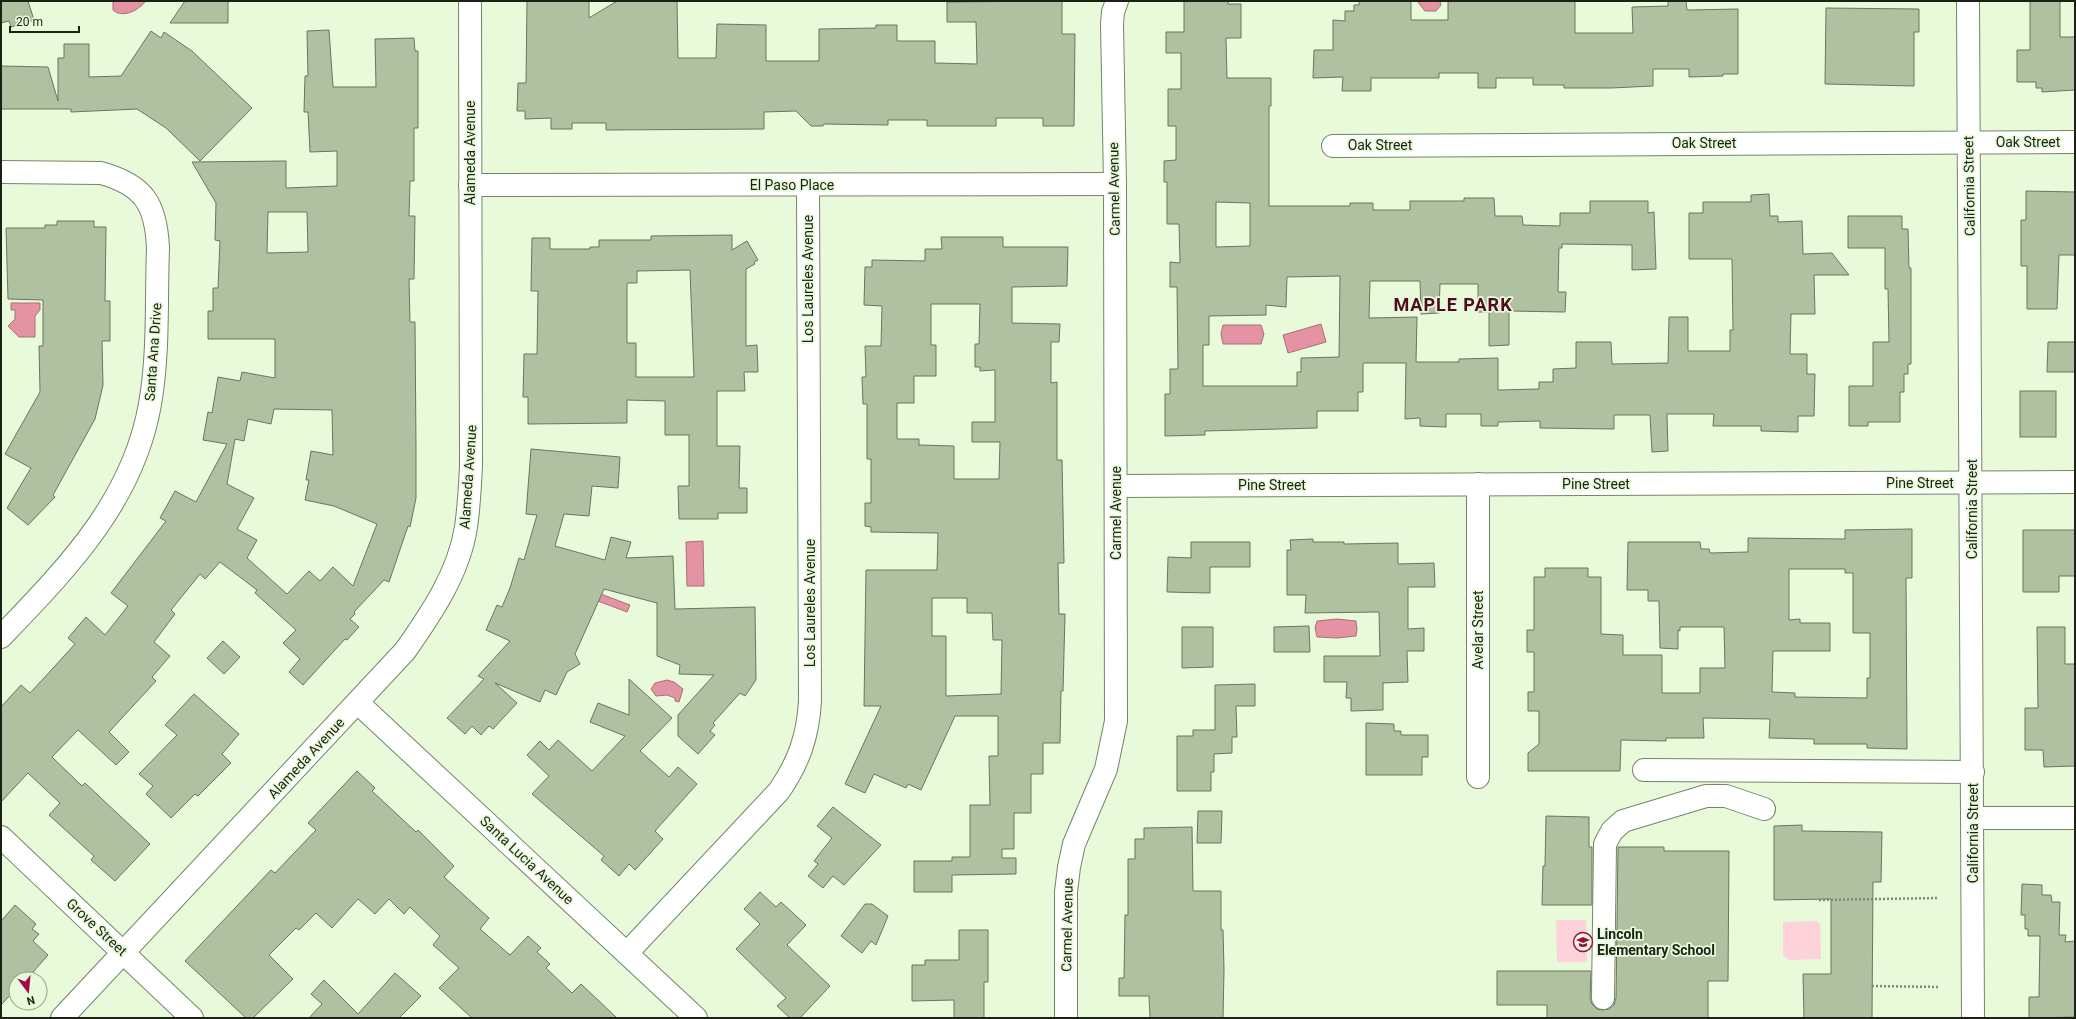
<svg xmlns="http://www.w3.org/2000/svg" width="2076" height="1019" font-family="Roboto,sans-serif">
	<rect width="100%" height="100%" fill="#e8fad9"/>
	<g fill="#fdd2d9">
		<polygon points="1556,920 1586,920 1587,962 1557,962"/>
		<polygon points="1817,921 1820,925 1821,959 1789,960 1783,955 1783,922"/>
	</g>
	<g fill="#e393a3" stroke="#a77178">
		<path d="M 113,1 L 146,1 C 139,10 123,19 113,10 Z"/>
		<polygon points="1417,1 1440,1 1441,5 1436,11 1425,11"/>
		<polygon points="11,303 40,303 40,310 35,316 35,337 19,337 8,326 15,319 15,310 11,310"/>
		<polygon points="1321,324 1326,342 1288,353 1283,335"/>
		<polygon points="1223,325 1261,325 1264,334 1261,344 1223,344 1221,334"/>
		<polygon points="703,541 704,586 687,586 686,542"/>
		<polygon points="593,591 630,605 627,612 590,598"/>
		<polygon points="1337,619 1356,621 1357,629 1356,636 1337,638 1317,637 1315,628 1317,621"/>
		<polygon points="667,680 674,682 683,689 679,702 675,701 675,698 667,695 656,696 651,689 655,683"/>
	</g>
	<g fill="#afc1a1" stroke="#68785b" fill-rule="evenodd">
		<polygon points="1,1 28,1 34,20 11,27 9,21 1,23"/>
		<polygon points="185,1 228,1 228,23 170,23"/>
		<polygon points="527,1 589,1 589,18 617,1 677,1 678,58 716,58 717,24 766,25 766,61 819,61 819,29 876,28 876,25 897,25 897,41 935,41 935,63 977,64 976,22 947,22 947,2 1062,1 1062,34 1075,34 1074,126 1043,126 1043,118 996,118 996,126 927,126 927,120 888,120 888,125 824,124 823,126 811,126 796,111 764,112 764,129 606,130 606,123 572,123 572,129 551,129 551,118 525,119 525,111 517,111 518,83 526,83"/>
		<path d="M 1184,1 L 1228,1 L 1228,4 L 1241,4 L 1241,38 L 1226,38 L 1227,78 L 1271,78 L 1271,106 L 1269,106 L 1269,206 L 1350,206 L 1350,203 L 1373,203 L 1373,210 L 1410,210 L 1410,201 L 1464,201 L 1464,198 L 1494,198 L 1495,216 L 1522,216 L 1523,225 L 1560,226 L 1560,213 L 1590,213 L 1590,201 L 1648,201 L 1648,213 L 1654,212 L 1656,269 L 1632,270 L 1632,245 L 1562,244 L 1562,248 L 1559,248 L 1558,292 L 1566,292 L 1565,312 L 1509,311 L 1509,345 L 1489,346 L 1489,312 L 1478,312 L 1478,284 L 1440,284 L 1439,313 L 1421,314 L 1420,281 L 1370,281 L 1369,318 L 1417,317 L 1416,362 L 1459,362 L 1459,359 L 1498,358 L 1498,390 L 1539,389 L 1539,382 L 1553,382 L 1553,369 L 1576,368 L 1576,342 L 1611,342 L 1612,364 L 1668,363 L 1669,317 L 1688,317 L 1688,351 L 1730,351 L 1730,330 L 1733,330 L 1732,259 L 1689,259 L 1689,213 L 1703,213 L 1703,202 L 1751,202 L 1751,195 L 1769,194 L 1770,216 L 1778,216 L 1778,222 L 1802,221 L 1803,254 L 1832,253 L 1849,275 L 1814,275 L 1815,314 L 1791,314 L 1790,354 L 1807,354 L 1807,374 L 1815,374 L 1814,416 L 1798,416 L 1798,432 L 1761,431 L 1761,426 L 1713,426 L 1714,414 L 1667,414 L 1668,451 L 1652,452 L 1650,415 L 1614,415 L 1614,429 L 1540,428 L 1540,421 L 1498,422 L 1498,426 L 1481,426 L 1481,414 L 1446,414 L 1446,427 L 1420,426 L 1420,418 L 1405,419 L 1406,363 L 1363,363 L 1363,392 L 1358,392 L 1358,411 L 1317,411 L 1317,428 L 1205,431 L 1205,435 L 1165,436 L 1165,394 L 1170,394 L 1170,369 L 1178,369 L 1177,287 L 1170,287 L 1170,262 L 1180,263 L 1179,224 L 1167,224 L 1167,182 L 1164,182 L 1164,161 L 1176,160 L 1176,126 L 1168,126 L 1168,89 L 1181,89 L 1181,53 L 1166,53 L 1166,32 L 1184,32 ZM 1216,202 L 1250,203 L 1250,246 L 1216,247 ZM 1340,276 L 1339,357 L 1301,358 L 1301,372 L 1297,372 L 1297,386 L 1203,386 L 1203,345 L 1209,345 L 1209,316 L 1266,315 L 1266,305 L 1286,307 L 1287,277 Z"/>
		<polygon points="1359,1 1411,1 1411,20 1448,20 1448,1 1575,1 1575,33 1633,33 1632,7 1668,6 1668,1 1686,1 1687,10 1738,9 1738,74 1723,74 1723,76 1689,77 1689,69 1653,69 1653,86 1611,88 1564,88 1564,85 1533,85 1533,78 1496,78 1496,88 1478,88 1478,73 1439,73 1439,78 1371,78 1371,91 1342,91 1343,77 1313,78 1314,50 1333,50 1333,20 1345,21 1345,11 1354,11 1354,5 1359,5"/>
		<polygon points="2030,1 2060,1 2060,37 2075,37 2075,90 2042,92 2042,88 2036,88 2036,82 2017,82 2017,50 2030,50"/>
		<polygon points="1826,8 1919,9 1919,32 1914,32 1914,86 1825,84"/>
		<path d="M 329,30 L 333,87 L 376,87 L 375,39 L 414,38 L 415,51 L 418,51 L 418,128 L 414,128 L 414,181 L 410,181 L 409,216 L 415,216 L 414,279 L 409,279 L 410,322 L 415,322 L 416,448 L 416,498 L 410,527 L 408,526 L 389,582 L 384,580 L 354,612 L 355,614 L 350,619 L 359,627 L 347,640 L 345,639 L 303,685 L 289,672 L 300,659 L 283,643 L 296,630 L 255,593 L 257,590 L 220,562 L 205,579 L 200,574 L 171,610 L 175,614 L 154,642 L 170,656 L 152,677 L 156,681 L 109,732 L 129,752 L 116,765 L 78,730 L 52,757 L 82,786 L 85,783 L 150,844 L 115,881 L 91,860 L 94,856 L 49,815 L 60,803 L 28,773 L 1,802 L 1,707 L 21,685 L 30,693 L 43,679 L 75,644 L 68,638 L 86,617 L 105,635 L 128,606 L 111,593 L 166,521 L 160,518 L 175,491 L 196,502 L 227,444 L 203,440 L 208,412 L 212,413 L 218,377 L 240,381 L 242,372 L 275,378 L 275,339 L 208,339 L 208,311 L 213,311 L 213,288 L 218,288 L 220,241 L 215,240 L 216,203 L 192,162 L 286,161 L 286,188 L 337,186 L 337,151 L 310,152 L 308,112 L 304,112 L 305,76 L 308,76 L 307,31 ZM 268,212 L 307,212 L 308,252 L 267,253 ZM 274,409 L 332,410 L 333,455 L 311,451 L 306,480 L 309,480 L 305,500 L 334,506 L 377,524 L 353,586 L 333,567 L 320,581 L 309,571 L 287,594 L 247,558 L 257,540 L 237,529 L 254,498 L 227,484 L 235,439 L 244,441 L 248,419 L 271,424 Z"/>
		<polygon points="151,31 161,38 164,32 192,51 252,108 200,161 166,128 137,109 71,112 71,109 1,109 1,66 48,67 58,101 58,58 64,58 64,44 89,44 89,77 121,76"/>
		<polygon points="2026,191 2075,192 2075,255 2059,255 2057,309 2027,309 2027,266 2021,266 2021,220 2026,220"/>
		<polygon points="1848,216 1902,216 1902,229 1908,229 1909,268 1911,268 1911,364 1908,364 1908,374 1904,374 1904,392 1900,392 1900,422 1868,422 1868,426 1849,426 1849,386 1873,386 1873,342 1889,342 1888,289 1885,289 1885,248 1848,248"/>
		<polygon points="57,221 94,221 94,227 106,227 105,301 110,301 110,341 102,341 103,385 95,419 53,495 55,497 28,525 7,508 31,468 5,454 40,392 39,346 43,346 43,300 8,299 6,228 45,228 45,225 57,225"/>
		<path d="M 732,235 L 732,250 L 747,241 L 758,260 L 754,262 L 755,264 L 746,269 L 746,346 L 757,345 L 758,372 L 744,372 L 745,391 L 717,391 L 717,446 L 740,446 L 739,488 L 747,488 L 747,513 L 718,513 L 718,519 L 679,519 L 678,486 L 689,486 L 689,435 L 665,435 L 665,401 L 627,400 L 627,423 L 528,424 L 528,397 L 523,397 L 524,354 L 537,354 L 538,291 L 531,291 L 532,238 L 550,238 L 550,249 L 590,249 L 590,247 L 599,247 L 599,240 L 651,240 L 651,236 ZM 690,270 L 694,377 L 636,377 L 636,343 L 627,343 L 627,283 L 637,283 L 637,271 Z"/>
		<path d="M 941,237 L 1003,237 L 1003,247 L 1068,247 L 1067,286 L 1012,287 L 1012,323 L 1060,324 L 1059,342 L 1051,342 L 1051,383 L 1057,382 L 1057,460 L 1062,460 L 1064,563 L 1058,563 L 1059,614 L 1065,614 L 1063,691 L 1061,691 L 1060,743 L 1043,743 L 1043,774 L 1031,774 L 1031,813 L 1014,813 L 1014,849 L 1002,849 L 1002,858 L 1016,858 L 1016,874 L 952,875 L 952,892 L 914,892 L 914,861 L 952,861 L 952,857 L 970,857 L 970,805 L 990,805 L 989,756 L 998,756 L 998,716 L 955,716 L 921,790 L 908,784 L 906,788 L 874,774 L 865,793 L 845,784 L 881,706 L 864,706 L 866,570 L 937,570 L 938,533 L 871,532 L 871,527 L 865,526 L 865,503 L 871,503 L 871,459 L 867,459 L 867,404 L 863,404 L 862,377 L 866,377 L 865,346 L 881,346 L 882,306 L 864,305 L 865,267 L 872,267 L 872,260 L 925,261 L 925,249 L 942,249 ZM 931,304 L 980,304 L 979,344 L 975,344 L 975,367 L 980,367 L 980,371 L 995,370 L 995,422 L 972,422 L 972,442 L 1000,442 L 999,479 L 954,479 L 954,446 L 919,445 L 919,439 L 897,439 L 897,403 L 914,403 L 914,376 L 936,376 L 936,345 L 931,345 ZM 932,598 L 967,598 L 967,613 L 992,613 L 993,640 L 1002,640 L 1001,694 L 946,696 L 946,636 L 932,636 Z"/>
		<polygon points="2048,342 2075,342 2075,372 2047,372"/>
		<rect x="2020" y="391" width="36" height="46"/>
		<polygon points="531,449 620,457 618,488 592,486 589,516 564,514 555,546 605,560 611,537 631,542 626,558 673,556 675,609 755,607 756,680 745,696 740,693 713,723 715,725 710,731 715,735 698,754 678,736 678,715 714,675 679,674 680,665 657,656 657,603 604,589 575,654 580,664 567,672 556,695 545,690 540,702 495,683 517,703 493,729 489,726 481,735 472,726 465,734 447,718 484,679 478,676 510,641 486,630 497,605 502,607 510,588 519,558 524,560 537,515 526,514"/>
		<path d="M 1912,529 L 1912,578 L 1906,578 L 1907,749 L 1867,748 L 1867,744 L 1814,744 L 1814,739 L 1769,738 L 1770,719 L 1703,718 L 1704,738 L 1666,738 L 1666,741 L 1621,740 L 1620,771 L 1528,771 L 1528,753 L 1539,744 L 1539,711 L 1528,711 L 1528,692 L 1534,692 L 1534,652 L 1527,652 L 1527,630 L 1534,630 L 1534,577 L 1545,577 L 1545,568 L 1588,568 L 1588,577 L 1601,577 L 1601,634 L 1623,635 L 1623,655 L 1662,655 L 1662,693 L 1700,693 L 1700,668 L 1725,668 L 1724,627 L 1680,627 L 1680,631 L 1678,630 L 1678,649 L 1660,648 L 1659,601 L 1648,601 L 1648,590 L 1627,590 L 1628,542 L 1700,542 L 1701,549 L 1709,549 L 1710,553 L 1748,552 L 1748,538 L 1845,539 L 1845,530 ZM 1789,569 L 1845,569 L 1845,573 L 1853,573 L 1853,633 L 1870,633 L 1870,678 L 1867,678 L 1867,698 L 1795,697 L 1795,693 L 1772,692 L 1773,651 L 1830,651 L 1830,623 L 1800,623 L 1800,619 L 1789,620 Z"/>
		<polygon points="2023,530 2075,530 2075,576 2059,576 2059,592 2023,592"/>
		<polygon points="1313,539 1313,542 1344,542 1344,544 1398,543 1398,564 1434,563 1435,587 1408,587 1408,629 1424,628 1424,651 1407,651 1408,682 1383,683 1383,710 1351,711 1351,698 1346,698 1347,682 1324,682 1324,656 1380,656 1379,612 1305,613 1306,595 1287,595 1287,550 1291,550 1290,540"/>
		<polygon points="1191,542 1250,542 1250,567 1210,567 1210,593 1167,592 1168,557 1191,558"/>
		<polygon points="1309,626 1310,652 1274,652 1274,627"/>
		<polygon points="1182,627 1213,627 1213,667 1182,668"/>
		<polygon points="2037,627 2065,627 2065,664 2075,664 2075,766 2044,767 2043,750 2025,750 2025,708 2038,708"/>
		<polygon points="223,641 240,657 224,674 207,658"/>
		<polygon points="629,679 672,718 640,751 669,777 678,767 697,784 655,831 663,839 635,870 629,864 619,876 601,860 604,856 532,794 549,776 527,755 540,741 549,750 558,740 592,771 625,736 590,722 598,703 629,715"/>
		<polygon points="1255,684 1255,706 1236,706 1237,737 1232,737 1232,753 1214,754 1214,772 1211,772 1211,791 1177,791 1177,736 1193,736 1193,730 1215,730 1215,685"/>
		<polygon points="194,694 239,734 222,754 231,763 198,796 195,794 171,818 146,794 153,786 139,774 177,735 165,725"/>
		<polygon points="1366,723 1394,724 1394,731 1401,731 1401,735 1428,735 1428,757 1422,757 1422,775 1366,775"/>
		<polygon points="357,771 375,788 372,791 416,832 418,830 454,866 444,877 489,918 480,929 510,955 528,936 541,948 537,952 550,964 546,968 572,993 581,984 617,1018 472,1018 439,988 459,968 433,945 440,936 410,907 404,914 389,899 375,914 358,899 332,928 316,913 299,930 296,928 269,955 293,979 253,1018 246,1018 185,961 271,870 275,873 316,830 308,823"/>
		<polygon points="833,807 881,845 844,885 833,876 823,888 808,876 818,864 814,861 832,838 817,826"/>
		<polygon points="1198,811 1222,811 1221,843 1197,843"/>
		<polygon points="1546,816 1589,817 1589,847 1592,847 1592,905 1542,905 1543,866 1545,866"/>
		<polygon points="1802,825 1802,831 1882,832 1881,882 1873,882 1872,1018 1804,1018 1803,974 1831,974 1831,899 1774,900 1774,826"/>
		<polygon points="1192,827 1193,891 1221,891 1221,930 1223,930 1224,970 1223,1018 1150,1018 1149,996 1119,996 1119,978 1124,978 1125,915 1128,915 1128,859 1135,859 1135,839 1144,839 1144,828"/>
		<polygon points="1618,847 1664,847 1664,851 1729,851 1728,981 1708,981 1708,1018 1547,1018 1547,1005 1497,1005 1497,971 1591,971 1590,998 1592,1004 1597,1009 1602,1010 1609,1009 1614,1005 1616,998"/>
		<polygon points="2022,884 2042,885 2042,895 2051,895 2052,902 2060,902 2059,935 2066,935 2065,942 2075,941 2075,1017 2029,1018 2029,997 2039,997 2040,936 2028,936 2028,929 2025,929 2025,915 2021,915"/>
		<polygon points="760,892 776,907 781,902 806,925 787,945 830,986 800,1018 790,1018 777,1006 786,998 736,949 760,924 744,909"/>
		<polygon points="865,904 872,904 888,916 876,945 871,941 862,953 841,936"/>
		<polygon points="15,905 36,924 32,929 39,934 33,941 48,955 27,979 16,979 16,989 1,1005 1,921"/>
		<polygon points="959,930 988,930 988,982 984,982 984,1018 954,1018 954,1000 912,1001 912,965 925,965 925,960 959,960"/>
		<polygon points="395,973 421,996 399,1018 309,1018 322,1004 311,994 324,980 358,1014"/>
	</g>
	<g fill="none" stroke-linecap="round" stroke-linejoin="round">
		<g stroke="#758568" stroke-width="24">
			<g id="minor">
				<polyline points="1968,1 1973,1018"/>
				<polyline points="1333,146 2075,142"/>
				<path d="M 1,172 L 101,173 C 144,185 156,204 158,248 C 156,299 159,353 150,404 C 133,502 66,569 1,637"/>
				<polyline points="470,185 1115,184"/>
				<polyline points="1116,486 2075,482"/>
				<polyline points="358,703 696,1018"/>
				<polyline points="1644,770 1973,772"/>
				<polyline points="1478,777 1478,484"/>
				<polyline points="1973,818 2075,818"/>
				<polyline points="1,837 192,1018"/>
				<path d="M 627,953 L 779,791 C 799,762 808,736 810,701 L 808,185"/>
				<polyline points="1603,998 1605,844 1612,831 1623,821 1706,796 1726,796 1764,809"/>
				<path d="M 62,1018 L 405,651 C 431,614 459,573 466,527 C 469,507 470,486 471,466 L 470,1"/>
				<polyline points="1066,1018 1066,892 1069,867 1074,844 1106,769 1116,721 1115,184 1112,24 1113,12 1117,1"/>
			</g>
		</g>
		<g stroke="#7f8b74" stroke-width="2.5" stroke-dasharray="2 2" stroke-linecap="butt">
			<polyline points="1819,900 1939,898"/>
			<polyline points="1872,986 1940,987"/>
		</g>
		<use href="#minor" stroke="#fff" stroke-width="22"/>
	</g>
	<defs>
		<g id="school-ring" transform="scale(1)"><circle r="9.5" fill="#e8fad9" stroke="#a30b48" stroke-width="1.5"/><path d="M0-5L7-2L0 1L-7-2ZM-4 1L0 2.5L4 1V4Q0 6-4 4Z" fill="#a30b48"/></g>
	</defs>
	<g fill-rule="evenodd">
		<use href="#school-ring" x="1583" y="942"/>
	</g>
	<g text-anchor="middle" stroke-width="3.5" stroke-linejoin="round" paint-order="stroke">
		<g font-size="14" fill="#1b2115" stroke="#e8fad9">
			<text x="2028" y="147">Oak Street</text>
			<text x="1704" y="148">Oak Street</text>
			<text x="1380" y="150">Oak Street</text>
			<text transform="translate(470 153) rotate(-90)" y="5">Alameda Avenue</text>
			<text x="792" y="190">El Paso Place</text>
			<text transform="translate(1969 186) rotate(-91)" y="5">California Street</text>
			<text transform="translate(1114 189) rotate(-91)" y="5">Carmel Avenue</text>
			<text transform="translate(808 279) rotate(-90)" y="5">Los Laureles Avenue</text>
			<text transform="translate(153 352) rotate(-86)" y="5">Santa Ana Drive</text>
			<text transform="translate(468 477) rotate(-86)" y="5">Alameda Avenue</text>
			<text x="1920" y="488">Pine Street</text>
			<text x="1596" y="489">Pine Street</text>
			<text x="1272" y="490">Pine Street</text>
			<text transform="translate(1972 509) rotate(-90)" y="5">California Street</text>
			<text transform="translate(1116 513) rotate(-90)" y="5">Carmel Avenue</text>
			<text transform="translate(810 603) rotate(-90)" y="5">Los Laureles Avenue</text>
			<text transform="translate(1478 630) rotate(-90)" y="5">Avelar Street</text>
			<text transform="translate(306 758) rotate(-47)" y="5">Alameda Avenue</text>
			<text transform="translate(1973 833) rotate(-90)" y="5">California Street</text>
			<text transform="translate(527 860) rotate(43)" y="5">Santa Lucia Avenue</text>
			<text transform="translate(1067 925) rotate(-89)" y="5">Carmel Avenue</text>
			<text transform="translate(97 927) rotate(43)" y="5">Grove Street</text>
		</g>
		<g font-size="14" font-weight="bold" fill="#1b2115" stroke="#e8fad9" text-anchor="start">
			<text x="1597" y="939">Lincoln<tspan x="1597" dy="16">Elementary School</tspan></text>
		</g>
		<g font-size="18" font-weight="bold" letter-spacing="1" fill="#500b22" stroke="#e8fad9">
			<text x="1453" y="311">MAPLE PARK</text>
		</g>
	</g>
	<rect width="2076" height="1019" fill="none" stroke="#1b2115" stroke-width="4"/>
	<g transform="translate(28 991) rotate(164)"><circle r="19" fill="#e8fad9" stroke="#96a38b"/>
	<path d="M0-3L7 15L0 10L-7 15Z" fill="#a30b48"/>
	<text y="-6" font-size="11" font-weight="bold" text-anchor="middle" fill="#1b2115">N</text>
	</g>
	<path d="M10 26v6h69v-6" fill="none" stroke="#1b2115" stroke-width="2"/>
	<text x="16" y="26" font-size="12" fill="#1b2115" stroke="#e8fad9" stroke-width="3" paint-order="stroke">20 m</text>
</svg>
